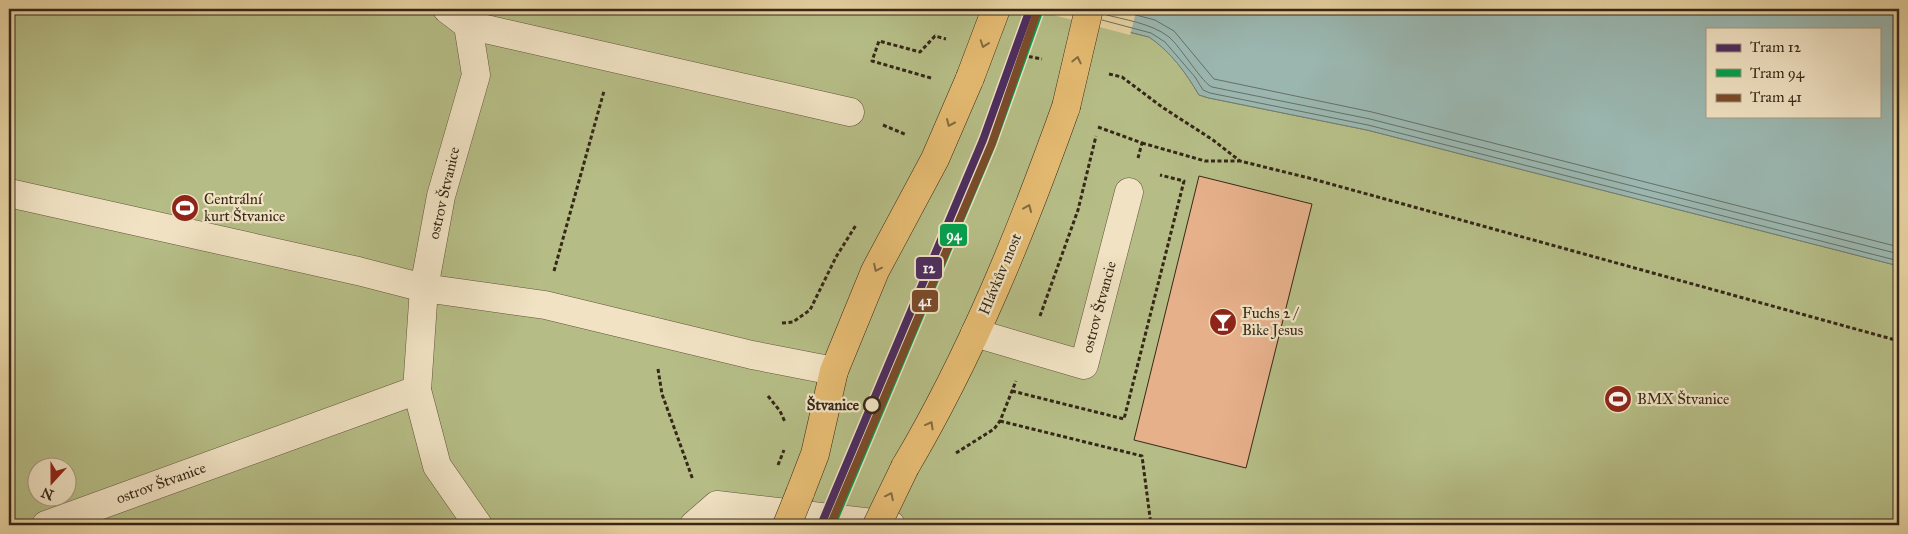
<svg xmlns="http://www.w3.org/2000/svg" width="1908" height="534" font-family="'IM FELL Great Primer',serif">
	<rect width="100%" height="100%" fill="#e8d3a2"/>
	<filter id="stains"><feTurbulence type="fractalNoise" baseFrequency=".004" numOctaves="4"/><feColorMatrix values="0 0 0 0 .2 0 0 0 0 .09 0 0 0 0 .02 0 0 0 .5 -.17"/></filter>
	<radialGradient id="worn" r=".72"><stop offset=".6" stop-color="#630" stop-opacity="0"/><stop offset="1" stop-color="#630" stop-opacity=".3"/></radialGradient>
	<path fill="#b5bc85" stroke="#76724e" fill-rule="evenodd" d="M 9,9 L 1038,9 L 1149,37 C 1171,51 1186,73 1199,95 L 1209,98 L 1367,130 L 1899,266 L 1899,525 L 9,525 ZM 38,466 L 68,466 L 68,496 L 38,496 Z"/>
	<path fill="#9ab6af" stroke="#727d73" fill-rule="evenodd" d="M 1038,9 L 1899,9 L 1899,266 L 1367,130 L 1209,98 L 1199,95 C 1186,73 1171,52 1149,37 ZM 1707,29 L 1879,29 L 1879,116 L 1707,116 Z"/>
	<polygon fill="#e8d3a2" points="1036,9 1137,9 1130,35 1038,11"/>
	<g fill="none" stroke-linecap="round" stroke-linejoin="round">
		<g stroke="#686f64" stroke-width="1">
			<polyline points="1113,9 1155,20 1174,31 1214,79 1372,112 1899,247"/>
			<path d="M 1103,14 C 1125,20 1151,23 1169,37 C 1180,46 1203,84 1212,87 L 1370,119 L 1899,254"/>
			<polyline points="1102,20 1151,33 1165,42 1195,77 1203,90 1210,93 1368,125 1899,261"/>
		</g>
	</g>
	<polygon fill="#e6b08b" stroke="#362818" points="1199,176 1312,204 1246,468 1134,440"/>
	<g fill="none" stroke-linecap="round" stroke-linejoin="round">
		<g stroke="#62533a" stroke-width="29">
			<g id="minor">
				<polyline points="447,9 468,25 476,75 441,196 424,288 417,390 437,466 478,525"/>
				<polyline points="468,25 850,112"/>
				<polyline points="9,193 358,271 424,288 545,305 752,355 834,371"/>
				<polyline points="975,333 1084,365 1129,192"/>
				<polyline points="46,525 417,390"/>
				<polyline points="694,525 717,505 891,525"/>
			</g>
		</g>
		<g stroke="#362818" stroke-width="29">
			<g id="major">
				<path d="M 905,467 C 972,354 1022,230 1066,107"/>
				<polyline points="800,493 815,454 834,371 875,271 935,159 970,78"/>
			</g>
		</g>
		<g stroke="#362818" stroke-width="3" stroke-dasharray="4 2.5" stroke-linecap="butt">
			<polyline points="1016,54 1042,59"/>
			<polyline points="1109,74 1122,77 1162,107 1213,140 1240,161 1309,178 1899,341"/>
			<polyline points="931,78 872,61 879,41 920,52 935,36 946,39"/>
			<polyline points="883,125 907,135"/>
			<polyline points="1098,127 1142,143 1138,158"/>
			<polyline points="1142,143 1205,161 1239,161"/>
			<polyline points="554,271 604,91"/>
			<polyline points="1040,316 1078,210 1096,136"/>
			<polyline points="782,323 793,322 810,310 836,257 856,225"/>
			<polyline points="658,369 662,394 693,480"/>
			<polyline points="1012,391 1124,419 1184,181 1160,175"/>
			<polyline points="768,396 780,411 785,422"/>
			<polyline points="1000,421 1142,456 1151,525"/>
			<polyline points="956,453 994,429 1000,421 1016,381"/>
		</g>
		<use href="#minor" stroke="#f0e2c3" stroke-width="28"/>
		<use href="#major" stroke="#e4ba71" stroke-width="28"/>
		<g stroke="#362818" stroke-width="29" stroke-linecap="butt">
			<g id="major-bridge">
				<polyline points="970,78 996,9"/>
				<polyline points="1066,107 1089,9"/>
				<polyline points="787,525 800,493"/>
				<polyline points="877,525 905,467"/>
			</g>
		</g>
		<polyline stroke="#362818" stroke-width="3" stroke-dasharray="4 2.5" stroke-linecap="butt" points="778,465 784,450"/>
		<use href="#major-bridge" stroke="#e4ba71" stroke-width="28"/>
		<g stroke="#f0e2c3" stroke-width="11">
			<polyline id="tram-1" points="821,525 983,140 1030,9"/>
		</g>
		<g stroke="#f0e2c3" stroke-width="11">
			<polyline id="tram-2" points="832,525 992,144 1039,12"/>
		</g>
		<g stroke="#f0e2c3" stroke-width="11">
			<polyline id="tram-3" points="832,521 992,143 1038,9"/>
		</g>
		<use href="#tram-1" stroke="#4c2d5f" stroke-width="8"/>
		<use href="#tram-2" stroke="#03a04e" stroke-width="8"/>
		<use href="#tram-3" stroke="#7a4b2a" stroke-width="8"/>
	</g>
	<defs><path id="oneway-chevron" d="M-2-3.5L2.5 0L-2 3.5" fill="none" stroke-width="1.6" stroke-linecap="round" stroke-linejoin="round" transform="scale(1.25)"/></defs>
	<g stroke="#846a40">
		<use href="#oneway-chevron" transform="translate(984 44) rotate(109)"/>
		<use href="#oneway-chevron" transform="translate(1077 60) rotate(-77)"/>
		<use href="#oneway-chevron" transform="translate(950 123) rotate(114)"/>
		<use href="#oneway-chevron" transform="translate(1028 208) rotate(-67)"/>
		<use href="#oneway-chevron" transform="translate(877 268) rotate(116)"/>
		<use href="#oneway-chevron" transform="translate(930 425) rotate(-61)"/>
		<use href="#oneway-chevron" transform="translate(890 496) rotate(-64)"/>
	</g>
	<defs>
		<g id="stadium-disc" transform="scale(1.4375)"><circle r="9.5" fill="#8f2418" stroke="#f0e2c3"/><path d="M0-5a6.5 5 0 1 0 0 10a6.5 5 0 1 0 0-10ZM-3.5-1.8h7v3.6h-7Z" fill="#fff"/></g>
		<g id="bar-disc" transform="scale(1.4375)"><circle r="9.5" fill="#8f2418" stroke="#f0e2c3"/><path d="M-6-5H6L.8 .8V4.5H3.5V6h-7V4.5H-.8V.8Z" fill="#fff"/></g>
	</defs>
	<g fill-rule="evenodd">
		<use href="#stadium-disc" x="185" y="208"/>
		<use href="#bar-disc" x="1223" y="322"/>
		<use href="#stadium-disc" x="1618" y="399"/>
	</g>
	<circle fill="#f0e2c3" stroke="#362818" stroke-width="2.5" cx="872" cy="405" r="8"/>
	<g text-anchor="middle" stroke-width="4.5" stroke-linejoin="round" paint-order="stroke">
		<g font-size="15" fill="#362818" stroke="#f0e2c3">
			<text transform="translate(444 193) rotate(-77)" y="5">ostrov Štvanice</text>
			<text transform="translate(1000 274) rotate(-67)" y="5">Hlávkův most</text>
			<text transform="translate(1099 307) rotate(-75)" y="5">ostrov Štvancie</text>
			<text transform="translate(161 483) rotate(-20)" y="5">ostrov Štvanice</text>
		</g>
		<g font-size="15" fill="#362818" stroke="#f0e2c3" text-anchor="start">
			<text x="204" y="204">Centrální<tspan x="204" dy="17">kurt Štvanice</tspan></text>
			<text x="1242" y="318">Fuchs 2 /<tspan x="1242" dy="17">Bike Jesus</tspan></text>
			<text x="1637" y="404">BMX Štvanice</text>
		</g>
		<g font-size="15" font-weight="bold" fill="#362818" stroke="#f0e2c3" text-anchor="end">
			<text x="859" y="410">Štvanice</text>
		</g>
	</g>
	<g stroke="#f0e2c3" stroke-width="2">
		<rect x="939" y="223" width="29" height="24" rx="5" fill="#03a04e"/>
		<rect x="915" y="256" width="28" height="24" rx="5" fill="#4c2d5f"/>
		<rect x="911" y="289" width="28" height="24" rx="5" fill="#7a4b2a"/>
	</g>
	<g font-size="14" text-anchor="middle" font-weight="bold" fill="#fff">
		<text x="954" y="240">94</text>
		<text x="929" y="273">12</text>
		<text x="925" y="306">41</text>
	</g>
	<rect width="1908" height="534" fill="none" stroke="#e8d3a2" stroke-width="30"/>
	<rect x="10" y="10" width="1888" height="514" fill="none" stroke="#362818" stroke-width="2.5"/>
	<rect x="15" y="15" width="1878" height="504" fill="none" stroke="#362818"/>
	<rect x="1706" y="28" width="175" height="90" fill="#f0e2c3" stroke="#a6987f"/>
	<rect x="1716" y="44" width="25" height="8" fill="#4c2d5f" stroke="#a6987f"/>
	<text x="1750" y="52" font-size="15" fill="#362818">Tram 12</text>
	<rect x="1716" y="69" width="25" height="8" fill="#03a04e" stroke="#a6987f"/>
	<text x="1750" y="78" font-size="15" fill="#362818">Tram 94</text>
	<rect x="1716" y="94" width="25" height="8" fill="#7a4b2a" stroke="#a6987f"/>
	<text x="1750" y="102" font-size="15" fill="#362818">Tram 41</text>
	<g transform="translate(52 482) rotate(201)"><circle r="24" fill="#f0e2c3" stroke="#a6987f"/>
	<path d="M0-4L9 19L0 12L-9 19Z" fill="#8f2418"/>
	<text y="-8" font-size="14" font-weight="bold" text-anchor="middle" fill="#362818">N</text>
	</g>
	<rect width="100%" height="100%" filter="url(#stains)"/>
	<rect width="100%" height="100%" fill="url(#worn)"/>
</svg>
